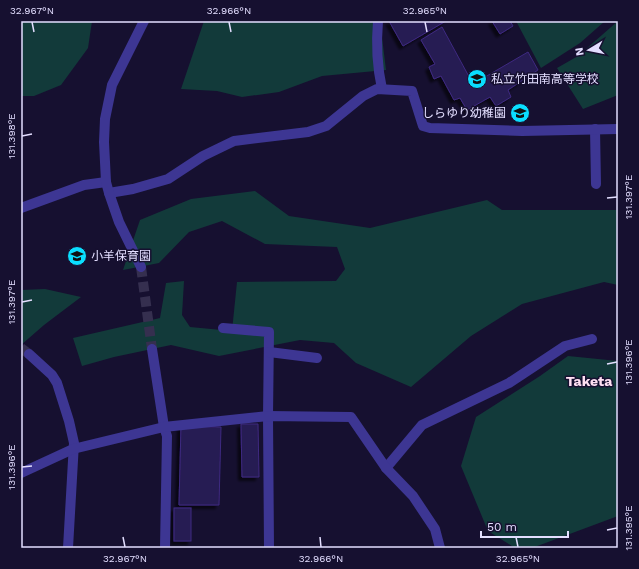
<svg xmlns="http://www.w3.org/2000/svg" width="639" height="569" font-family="'Work Sans','Noto Sans JP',sans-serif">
	<defs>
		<filter id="shadow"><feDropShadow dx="-3.5" dy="3.5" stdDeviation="1" flood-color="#0009"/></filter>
	</defs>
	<rect width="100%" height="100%" fill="#161030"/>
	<g fill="#123a3a">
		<polygon points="21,21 92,21 88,48 61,85 34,96 21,96"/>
		<polygon points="204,21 380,21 386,70 322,76 279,92 242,97 217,91 181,89"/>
		<polygon points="516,21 605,21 580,43 541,68"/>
		<polygon points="618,21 618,95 583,109 557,68 578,56"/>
		<polygon points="255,191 289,216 370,228 487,200 502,210 618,210 618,285 604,282 522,304 471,336 411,387 356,363 334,343 300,340 219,356 171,345 114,357 82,366 73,338 160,318 166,283 184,281 182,315 190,327 232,331 237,282 336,281 345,269 337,247 265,244 222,221 189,232 159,263 123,270 140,220 191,199"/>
		<polygon points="45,289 81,297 44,325 21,345 21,290"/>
		<polygon points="568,356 618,361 618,516 532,548 515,548 488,531 461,466 476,417 540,376"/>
	</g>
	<g fill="#271a52" stroke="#3e2a81" filter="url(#shadow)">
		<polygon points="389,21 446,21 403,46"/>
		<polygon points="492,21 510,21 513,26 500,34"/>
		<polygon points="442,27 473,84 528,52 538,70 508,90 511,97 496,106 490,97 467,110 460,98 454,100 441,76 434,79 429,67 435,64 421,40"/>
		<polygon points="241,424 258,424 259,477 242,477"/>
		<polygon points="181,426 221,427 219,505 179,505"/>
		<rect x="174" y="508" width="17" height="33"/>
	</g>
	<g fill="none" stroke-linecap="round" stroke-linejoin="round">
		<g stroke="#352f4f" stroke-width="10" stroke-dasharray="10 5" stroke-linecap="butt">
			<polyline points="141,267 152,349"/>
			<polyline points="21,348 29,354"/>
		</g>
		<g stroke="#3d3693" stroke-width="10">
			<path d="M 378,21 C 376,44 377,66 382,89"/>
			<polyline points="595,129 596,184"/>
			<polyline points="109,193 133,189 168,179 203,156 234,141 308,132 326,126 363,96 377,89 412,91 423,126 430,128 522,131 618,129"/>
			<polyline points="21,208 84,185 106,182"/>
			<polyline points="141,267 119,222 109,193 106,182 104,142 105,119 112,85 144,21"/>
			<polyline points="223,328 269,332 268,416 269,548"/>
			<polyline points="152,349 164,427 167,436 165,548"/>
			<polyline points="269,352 317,358"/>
			<polyline points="29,354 52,375 57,383 69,421 74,443 68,548"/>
			<polyline points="386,468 422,425 509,383 565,346 592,339"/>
			<polyline points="21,473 73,449 164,427 268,416 351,417 386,468 413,496 435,529 440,548"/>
		</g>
	</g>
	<path fill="none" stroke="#e3deff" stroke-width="1.5" d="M 32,22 L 34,32M 229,22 L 231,32M 425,22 L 427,32M 22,136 L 32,134M 607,198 L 617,197M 22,302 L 32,300M 607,364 L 617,362M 22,467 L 32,466M 607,530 L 617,528M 123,537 L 125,547M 320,537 L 321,547M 516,537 L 518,547"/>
	<defs>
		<g id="school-disc" transform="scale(1)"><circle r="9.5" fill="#0adeff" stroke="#161030"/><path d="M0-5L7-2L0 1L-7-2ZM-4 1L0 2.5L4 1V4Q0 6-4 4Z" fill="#111"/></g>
	</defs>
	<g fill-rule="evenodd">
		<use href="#school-disc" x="477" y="79"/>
		<use href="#school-disc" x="520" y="113"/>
		<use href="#school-disc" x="77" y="256"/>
	</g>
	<g text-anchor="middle" stroke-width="3" stroke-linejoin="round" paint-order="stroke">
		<g font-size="12" fill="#e3deff" stroke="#161030" text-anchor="start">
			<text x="491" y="83">私立竹田南高等学校</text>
			<text x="506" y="117" text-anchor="end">しらゆり幼稚園</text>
			<text x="91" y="260">小羊保育園</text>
		</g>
		<g font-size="14" font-weight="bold" fill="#ffe0f3" stroke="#161030">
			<text x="589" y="386">Taketa</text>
		</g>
	</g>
	<rect width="639" height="569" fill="none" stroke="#161030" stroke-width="44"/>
	<g transform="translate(589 50) rotate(260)" stroke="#161030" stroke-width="3" paint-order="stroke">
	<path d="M0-3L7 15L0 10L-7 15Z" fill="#e3deff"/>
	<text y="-6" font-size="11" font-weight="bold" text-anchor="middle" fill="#e3deff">N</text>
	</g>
	<path d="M481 531v6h87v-6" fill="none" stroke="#e3deff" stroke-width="2"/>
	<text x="487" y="531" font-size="12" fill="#e3deff" stroke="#161030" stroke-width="3" paint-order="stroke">50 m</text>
	<rect x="22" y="22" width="595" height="525" fill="none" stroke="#e3deff" stroke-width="1.5"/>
	<g font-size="10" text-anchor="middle" fill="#e3deff">
		<text x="32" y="14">32.967°N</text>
		<text x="229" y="14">32.966°N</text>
		<text x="425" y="14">32.965°N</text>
		<text transform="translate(11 136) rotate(-90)" y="4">131.398°E</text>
		<text transform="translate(628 197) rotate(-90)" y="4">131.397°E</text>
		<text transform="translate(11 302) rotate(-90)" y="4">131.397°E</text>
		<text transform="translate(628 362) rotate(-90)" y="4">131.396°E</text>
		<text transform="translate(11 467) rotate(-90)" y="4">131.396°E</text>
		<text transform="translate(628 528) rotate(-90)" y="4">131.395°E</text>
		<text x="125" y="562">32.967°N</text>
		<text x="321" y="562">32.966°N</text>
		<text x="518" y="562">32.965°N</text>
	</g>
</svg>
